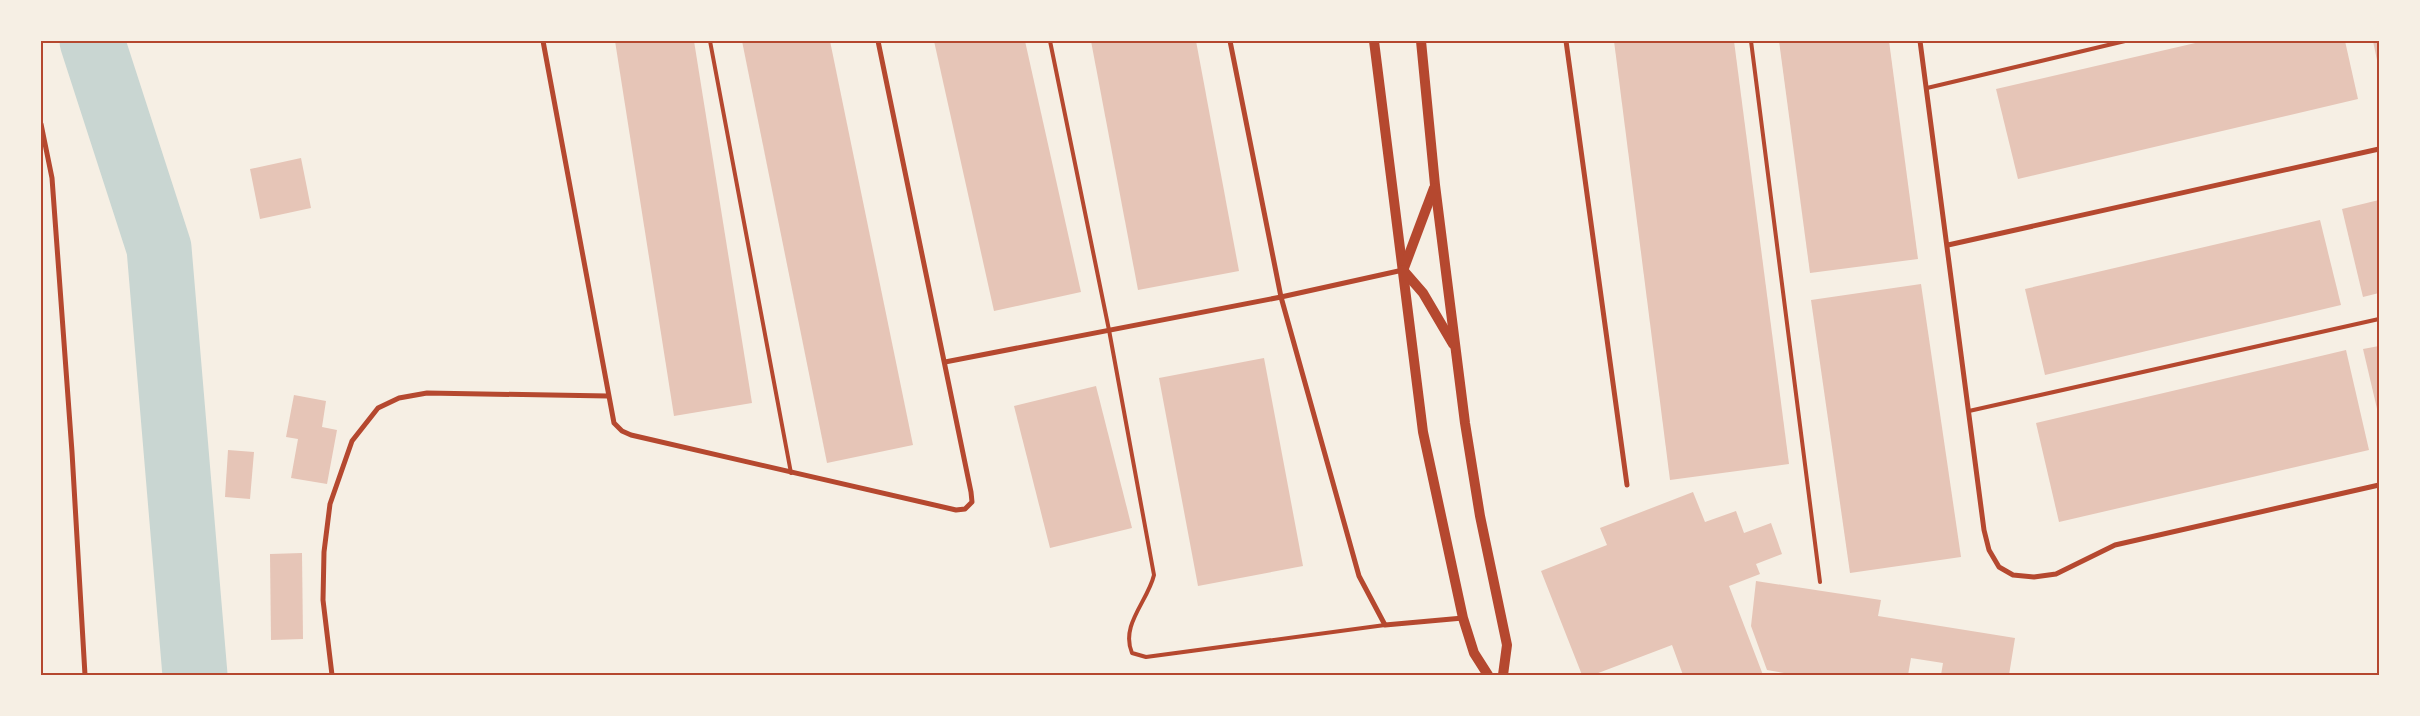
<svg xmlns="http://www.w3.org/2000/svg" width="2420" height="716" font-family="'PT Sans',sans-serif">
	<rect width="100%" height="100%" fill="#f6efe4"/>
	<g fill="none" stroke-linecap="round" stroke-linejoin="round">
		<polyline stroke="#c9d6d2" stroke-width="65" points="92,41 159,248 195,675"/>
	</g>
	<g fill="#e6c5b7">
		<polygon points="615,41 694,41 752,403 674,416"/>
		<polygon points="742,41 830,41 913,445 827,463"/>
		<polygon points="934,41 1025,41 1081,292 994,311"/>
		<polygon points="1091,41 1196,41 1239,271 1138,290"/>
		<polygon points="1614,41 1734,41 1789,464 1670,480"/>
		<polygon points="1779,41 1889,41 1918,259 1810,273"/>
		<polygon points="2204,41 2345,41 2358,99 2018,179 1996,89"/>
		<polygon points="2373,41 2379,41 2379,65 2378,65"/>
		<polygon points="301,158 311,208 260,219 250,169"/>
		<polygon points="2379,200 2379,293 2363,297 2342,209"/>
		<polygon points="2320,220 2341,305 2045,375 2025,289"/>
		<polygon points="1921,284 1961,557 1850,573 1811,300"/>
		<polygon points="2379,346 2379,412 2378,413 2363,349"/>
		<polygon points="2346,350 2369,450 2059,522 2036,423"/>
		<polygon points="1264,358 1303,566 1198,586 1159,378"/>
		<polygon points="1096,386 1132,528 1050,548 1014,406"/>
		<polygon points="294,395 326,401 322,427 337,430 327,484 291,478 298,439 286,437"/>
		<polygon points="228,450 254,452 250,499 225,497"/>
		<polygon points="1693,492 1705,522 1736,511 1744,533 1771,523 1782,554 1756,564 1760,574 1729,586 1763,675 1683,675 1672,645 1593,675 1582,675 1541,571 1607,545 1600,528"/>
		<polygon points="302,553 303,639 271,640 270,554"/>
		<polygon points="1756,581 1881,600 1878,616 2015,638 2009,675 1941,675 1943,663 1911,658 1908,675 1796,675 1767,670 1751,626"/>
	</g>
	<g fill="none" stroke-linecap="round" stroke-linejoin="round">
		<g stroke="#b5482f" stroke-width="4">
			<polyline points="710,41 791,473"/>
			<path d="M 1050,41 L 1109,330 L 1154,575 C 1148,601 1120,625 1132,653 L 1146,657 L 1385,625"/>
			<polyline points="1751,41 1820,582"/>
			<polyline points="1927,88 2125,41"/>
			<polyline points="1969,411 2379,319"/>
		</g>
		<g stroke="#b5482f" stroke-width="5">
			<polyline points="543,41 614,423 622,431 631,435 956,510 965,509 972,502 971,492 878,41"/>
			<polyline points="1230,41 1281,297 1359,576 1385,625 1463,618"/>
			<polyline points="1566,41 1627,485"/>
			<polyline points="1920,41 1984,530 1989,550 1999,567 2013,575 2034,577 2056,574 2115,545 2379,485"/>
			<polyline points="41,124 52,178 72,452 85,675"/>
			<polyline points="1948,245 2379,149"/>
			<polyline points="945,362 1281,297 1403,270"/>
			<polyline points="332,675 323,600 324,552 330,504 352,441 378,408 399,398 427,393 608,396"/>
		</g>
		<g stroke="#b5482f" stroke-width="10">
			<polyline points="1374,41 1423,432 1463,618 1474,653 1488,675"/>
			<polyline points="1421,41 1435,185 1465,423 1480,516 1507,645 1503,675"/>
			<polyline points="1404,268 1434,188"/>
			<polyline points="1403,270 1423,293 1453,344"/>
		</g>
	</g>
	<rect width="2420" height="716" fill="none" stroke="#f6efe4" stroke-width="85"/>
	<rect x="42" y="42" width="2336" height="632" fill="none" stroke="#b5482f" stroke-width="2"/>
</svg>
